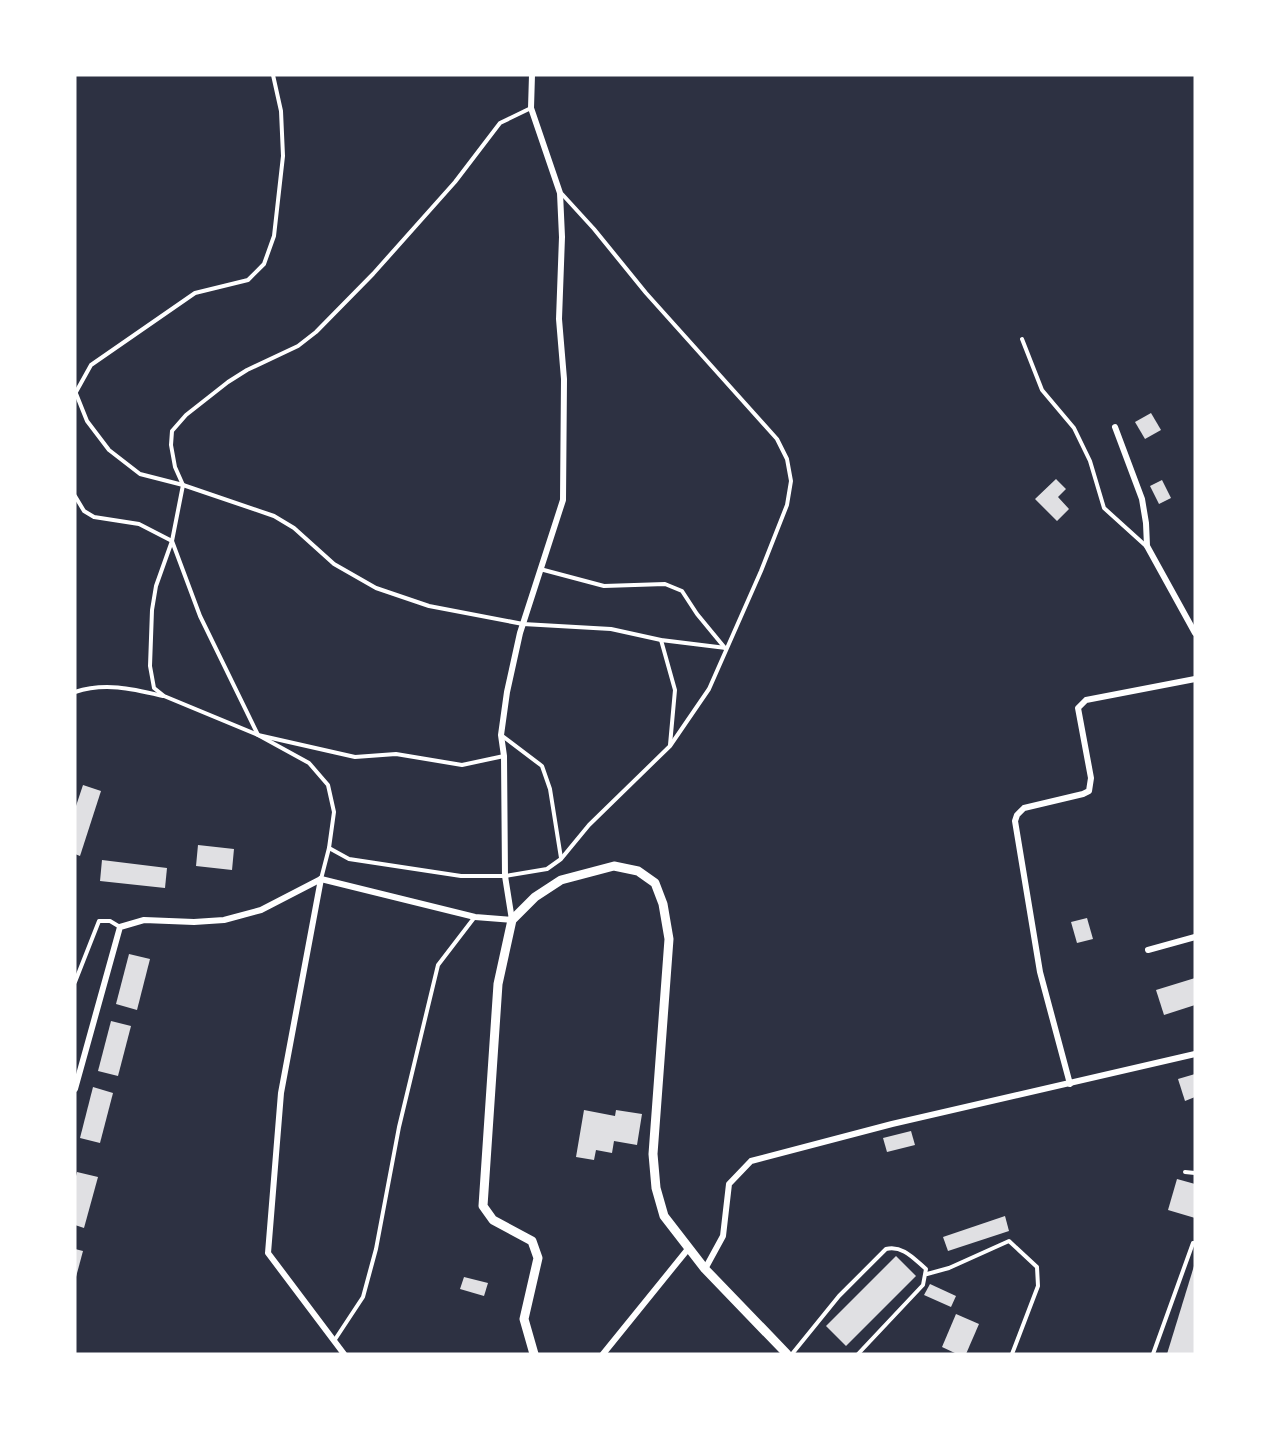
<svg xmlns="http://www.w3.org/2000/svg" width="1270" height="1429" font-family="Montserrat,sans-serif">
	<rect width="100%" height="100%" fill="#2d3142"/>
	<g fill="#e0e0e3">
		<polygon points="1151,413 1161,430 1145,439 1135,422"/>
		<polygon points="1056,479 1066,489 1058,497 1069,509 1057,521 1035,499"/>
		<polygon points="1162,480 1171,498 1159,504 1150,486"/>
		<polygon points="83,785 101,791 80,856 75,854 75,809"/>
		<polygon points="198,845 234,849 232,870 196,866"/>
		<polygon points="102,860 167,868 165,888 100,881"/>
		<polygon points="1087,918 1093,939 1077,943 1071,922"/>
		<polygon points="129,954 150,959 137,1010 116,1004"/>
		<polygon points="1195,978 1195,1005 1164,1015 1156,990"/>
		<polygon points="111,1021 131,1026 118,1076 98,1071"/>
		<polygon points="1195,1074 1195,1097 1185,1101 1178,1079"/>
		<polygon points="93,1087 113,1093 100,1143 80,1138"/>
		<polygon points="584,1110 615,1116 616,1110 642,1114 637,1145 614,1141 612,1153 596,1150 594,1160 576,1157"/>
		<polygon points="911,1131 915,1145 887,1152 883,1138"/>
		<polygon points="77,1172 98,1177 84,1228 75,1225 75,1180"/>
		<polygon points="1177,1179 1195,1184 1195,1218 1168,1210"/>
		<polygon points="1005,1216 1009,1231 948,1251 943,1237"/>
		<polygon points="75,1249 83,1251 76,1277 75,1277"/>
		<polygon points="896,1256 916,1276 846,1346 826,1326"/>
		<polygon points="1194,1266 1195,1354 1167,1354"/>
		<polygon points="464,1277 488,1283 484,1296 460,1289"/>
		<polygon points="930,1284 956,1296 951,1307 924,1295"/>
		<polygon points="956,1314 979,1324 966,1354 957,1354 942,1347"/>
	</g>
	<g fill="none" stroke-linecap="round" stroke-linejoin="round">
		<g stroke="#fff" stroke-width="4">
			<polyline points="1022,339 1042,390 1074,428 1090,461 1104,508 1146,546"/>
			<polyline points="75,391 87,421 109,450 140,474 183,485 274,516 294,528 334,564 376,588 429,606 523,624 611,629 661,640 726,648"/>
			<polyline points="76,392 91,365 195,293 248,280 264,264 274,236 283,156 281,111 273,75"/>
			<polyline points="75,496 84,511 94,517 139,524 172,541 200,616 258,735 355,757 396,754 462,765 504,756"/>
			<polyline points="540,569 604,586 665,584 682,591 697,614 725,648"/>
			<polyline points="661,640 675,690 670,745"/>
			<path d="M 75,692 C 105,682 133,689 163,696"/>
			<polyline points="501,735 542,766 550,789 561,858"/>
			<polyline points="329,848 349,859 461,876 505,876 547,869 561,859 589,825 670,746 709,689 761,571 787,505 791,481 787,459 777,439 646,293 594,229 562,194"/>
			<polyline points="321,879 329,848 334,812 328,785 309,763 258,735 164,696 154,688 150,666 152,610 156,586 172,541 183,485 175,467 171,445 172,431 186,415 228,382 247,370 298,346 316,332 373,274 455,182 500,123 531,108"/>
			<polyline points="75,982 99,921 110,921 120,927"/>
			<polyline points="1185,1172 1195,1173"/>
			<polyline points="927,1274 949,1268 1009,1241 1037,1267 1038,1286 1012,1354"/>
			<polyline points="334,1341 363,1297 376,1249 399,1127 438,965 474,918"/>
			<path d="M 792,1354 L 839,1296 L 886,1249 C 903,1245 914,1259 926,1269 L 923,1285 L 858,1354"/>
			<polyline points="1153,1354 1193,1243"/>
		</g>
		<g stroke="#fff" stroke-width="6">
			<polyline points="1115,427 1142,499 1146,523 1147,546 1195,633"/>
			<polyline points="321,879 475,917 512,920 505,876 504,756 501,735 507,692 520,633 563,500 564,379 559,319 562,237 560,193 531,108 532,75"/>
			<polyline points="321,879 281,1093 268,1253 344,1354"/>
			<polyline points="1148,950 1195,937"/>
			<polyline points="1070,1084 1040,972 1015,821 1017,815 1024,808 1083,794 1089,791 1091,778 1078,708 1086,700 1195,679"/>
			<polyline points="75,1089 120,927 144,920 194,922 224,920 261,910 321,879"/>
			<polyline points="705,1269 723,1236 729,1184 751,1161 892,1124 1195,1054"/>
			<polyline points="603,1354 688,1249"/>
		</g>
		<polyline stroke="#fff" stroke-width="9" points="534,1354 524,1319 538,1258 532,1241 493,1220 483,1206 498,984 512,920 535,897 561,880 614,866 638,871 655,883 663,904 669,939 653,1154 656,1188 664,1216 705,1269 787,1354"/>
	</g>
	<rect width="1270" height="1429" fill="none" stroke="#ffffff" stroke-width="153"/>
</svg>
